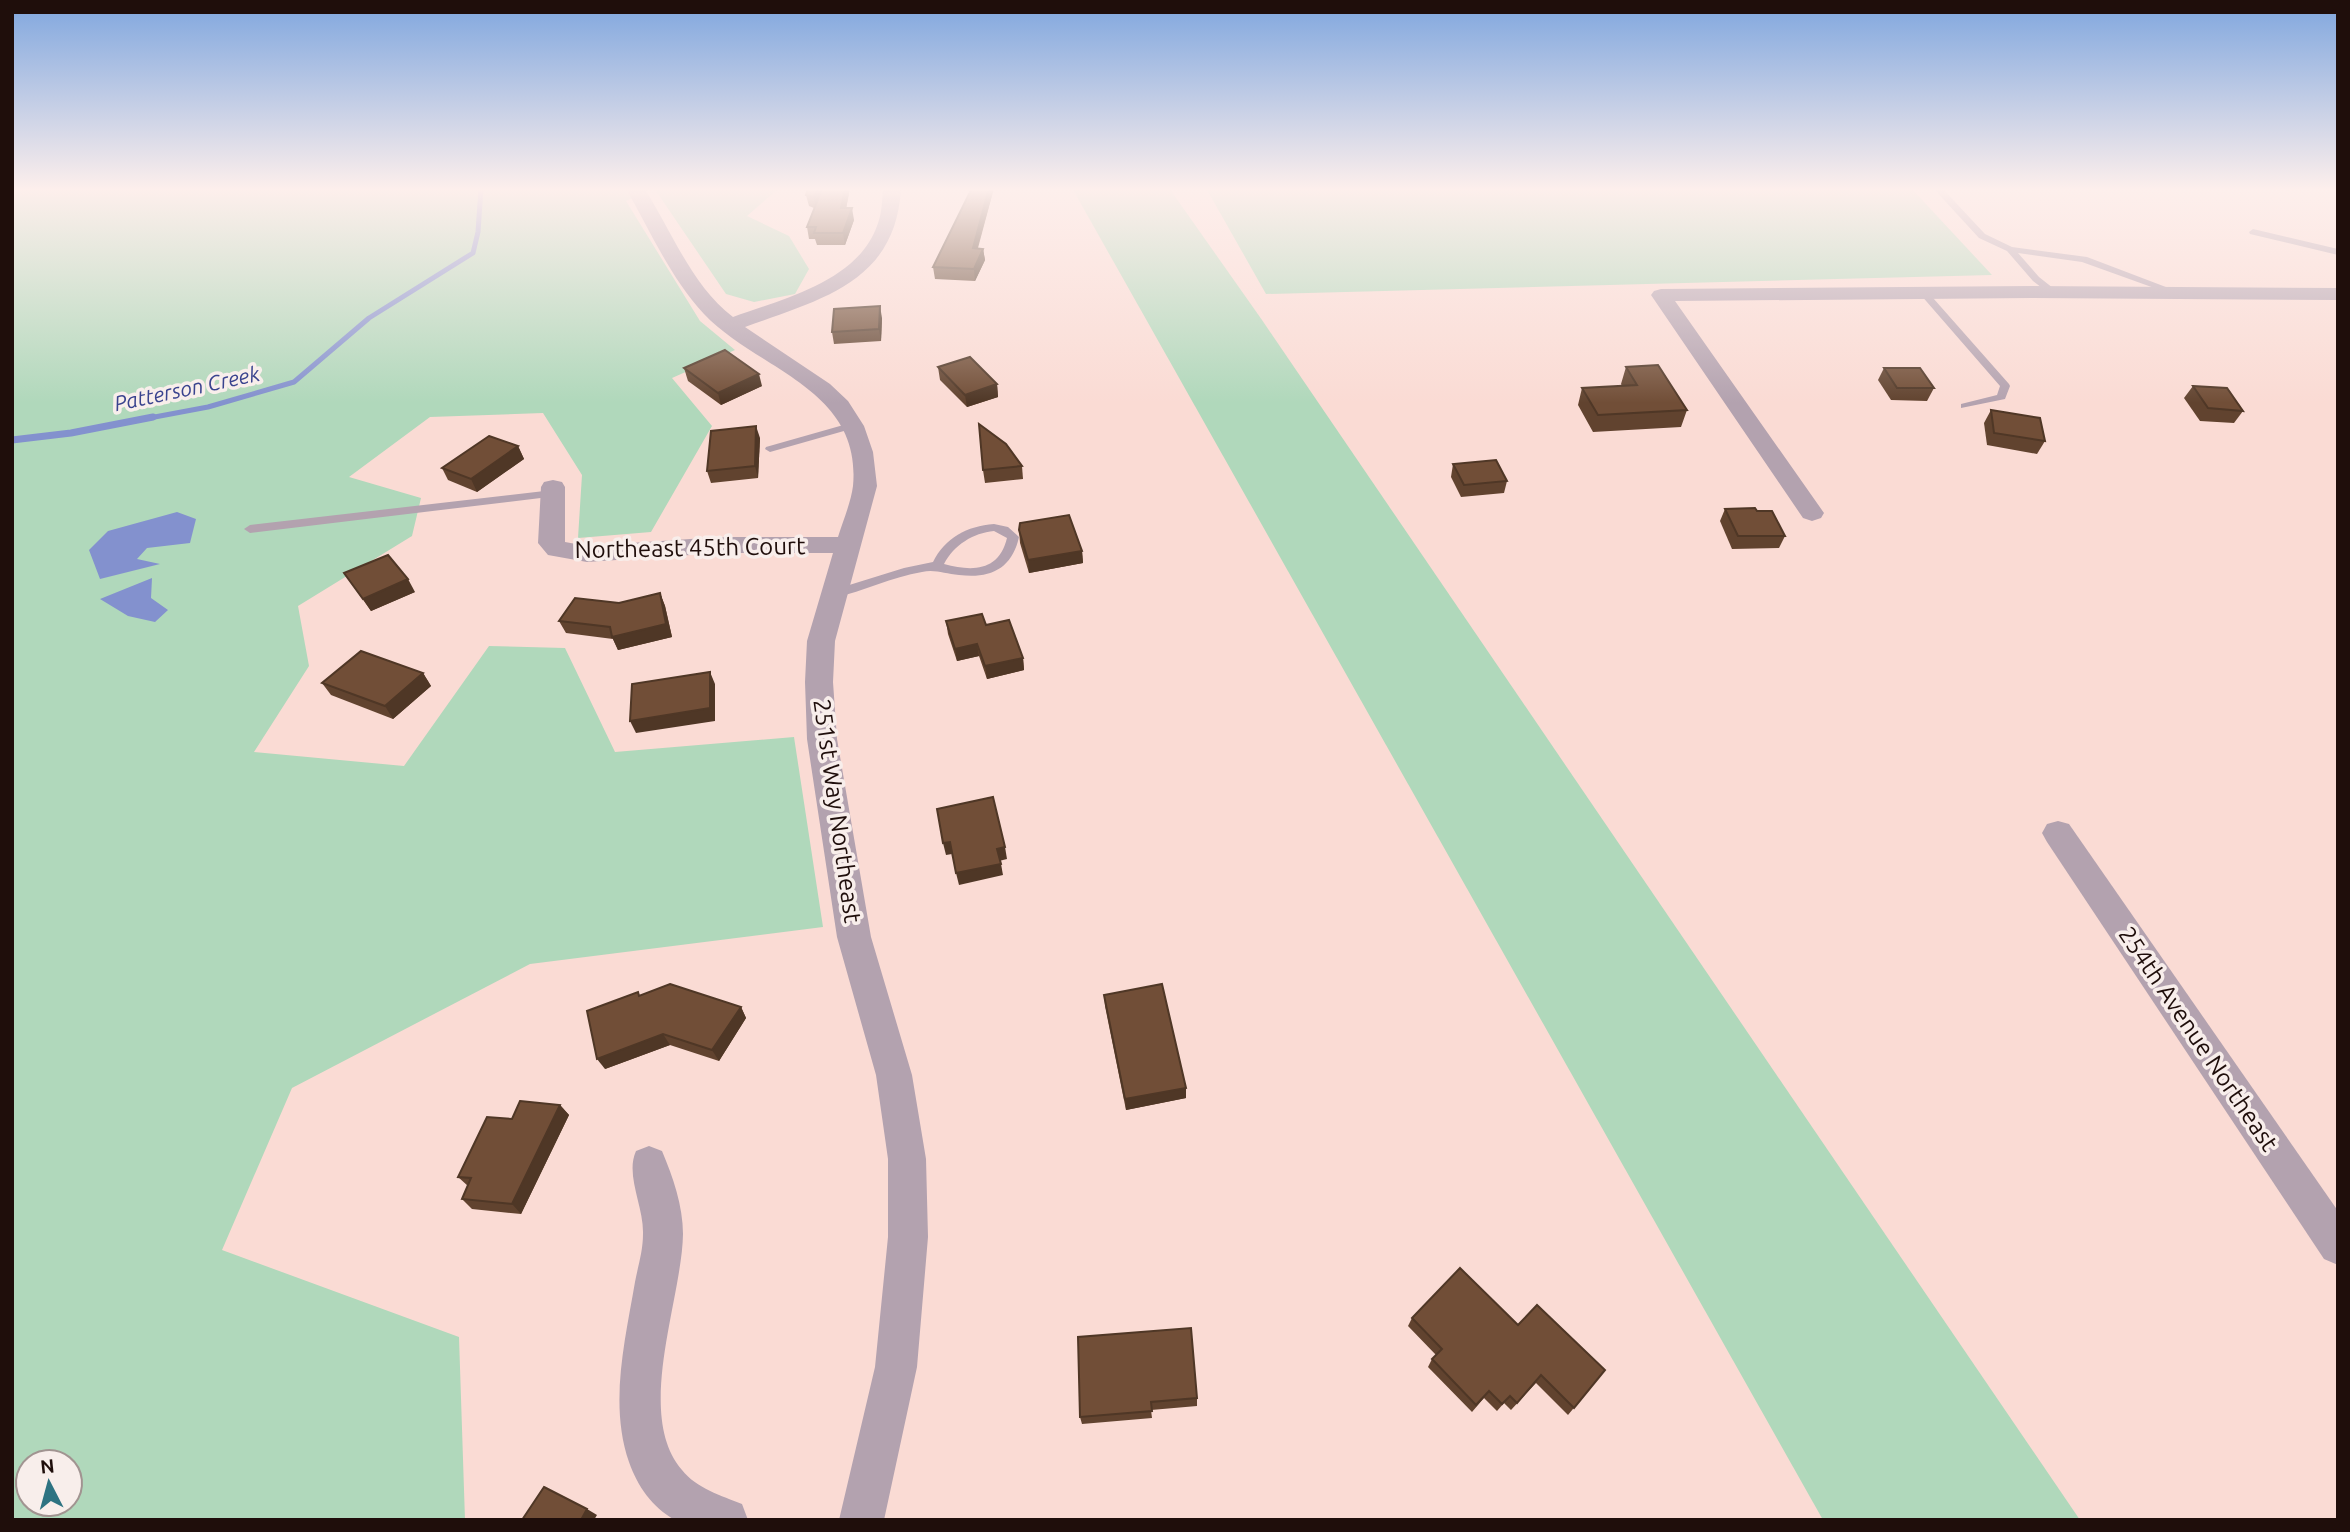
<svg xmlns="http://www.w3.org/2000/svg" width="2350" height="1532" font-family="Ubuntu,sans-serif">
	<rect width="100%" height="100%" fill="#fadbd4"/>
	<g fill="#b0d8bb" fill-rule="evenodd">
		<path d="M 12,188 L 653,188 L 626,201 L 700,321 L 735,350 L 672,378 L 712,426 L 651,532 L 578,538 L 582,475 L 543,413 L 430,417 L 349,477 L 421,498 L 412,536 L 298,606 L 309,666 L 254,752 L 404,766 L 489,646 L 565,648 L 615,752 L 794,737 L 823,927 L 530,964 L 292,1088 L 222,1250 L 459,1337 L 465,1520 L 12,1520 ZM 28,1462 L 70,1462 L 70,1504 L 28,1504 Z"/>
		<polygon points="654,188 779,188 747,216 789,236 809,269 795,294 754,302 726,294"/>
		<polygon points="1072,188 1169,188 1262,320 2080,1520 1823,1520"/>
		<polygon points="1206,188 1911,188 1992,275 1266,294"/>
	</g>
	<g fill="#8391ce">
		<polygon points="177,512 196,519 190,543 147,548 137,559 160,564 100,579 89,550 108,531"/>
		<polygon points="152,578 151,598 168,610 155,622 128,616 100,599"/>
	</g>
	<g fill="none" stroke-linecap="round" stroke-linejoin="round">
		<polyline stroke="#8391ce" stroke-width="5" points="144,419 208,407 294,382 369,318 473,253 478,232 481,188"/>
		<polyline stroke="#8391ce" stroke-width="7" points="12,440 71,433 153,417"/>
		<g fill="#b3a2af" fill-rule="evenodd">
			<polygon points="1933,188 1942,188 1985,234 2012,247 2087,257 2179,292 2171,294 2082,262 2018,253 2039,277 2058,292 2050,294 2033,281 2007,251 1979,238"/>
			<polygon points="2253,229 2338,249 2338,255 2250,234 2249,232"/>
			<polygon points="1920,290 1926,290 2009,384 2010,386 2005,399 1961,408 1961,404 1997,395 2000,386 1920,294"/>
			<polygon points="854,422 859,425 858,427 770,452 765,449 766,447"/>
			<polygon points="553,490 557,492 557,496 250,533 244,529 250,525"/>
			<path d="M 994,524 L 1008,527 L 1019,537 C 1012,569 990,579 959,575 C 945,574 935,569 922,572 C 892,577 864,591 834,598 L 828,594 L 830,591 L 904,568 L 933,562 C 945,538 967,526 994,524 ZM 994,531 L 1007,538 C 999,571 973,572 944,564 C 954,545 973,533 994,531 Z"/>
		</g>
		<g fill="#b3a2af" fill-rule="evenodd">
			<path d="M 630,188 L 644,188 C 672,231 691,285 733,317 C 782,299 857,282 877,226 C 882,214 882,201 883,188 L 901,188 C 896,283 821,299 745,327 L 830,384 L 848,401 L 864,426 L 873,452 L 877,486 L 835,641 L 833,682 L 837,739 L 871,937 L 912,1075 L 926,1159 L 928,1237 L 917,1367 L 884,1520 L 839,1520 L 875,1367 L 888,1237 L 888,1159 L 876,1075 L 837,937 L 807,739 L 805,682 L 807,641 L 833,553 L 720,553 L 587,562 L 548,555 L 538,543 L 541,487 L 544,482 L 553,480 L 562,482 L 565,487 L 565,542 L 587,546 L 720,537 L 838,537 C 843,521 851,502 853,486 C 862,388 757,370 704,314 C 672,280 651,233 628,192 Z"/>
			<polygon points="2031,286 2338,288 2338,300 2031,298 1675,301 1824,513 1821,518 1812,521 1803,518 1651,295 1654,291 1661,289"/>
			<polygon points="2058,821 2069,824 2338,1211 2338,1265 2324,1259 2047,842 2042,833 2047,824"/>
			<path d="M 649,1146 L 662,1151 C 673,1177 683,1206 683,1234 C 682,1300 634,1414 682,1470 C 696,1488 722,1496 742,1504 L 748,1520 L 675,1520 C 652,1507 638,1487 629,1462 C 609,1404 625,1341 635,1282 C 638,1266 643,1251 643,1234 C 644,1207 625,1175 636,1151 Z"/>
		</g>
	</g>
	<g fill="#61432f">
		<polygon points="808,188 850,188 846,208 854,220 845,245 817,245 815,239 809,239 807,227 814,208 809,206 806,195"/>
		<polygon points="972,188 994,188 978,248 983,249 985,260 975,281 935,279 933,267"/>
		<polygon points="882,318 881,341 834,344 832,332"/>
		<polygon points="938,367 997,384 998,397 967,407 940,380"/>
		<polygon points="1626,367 1687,410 1681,427 1593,432 1578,405 1582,388 1622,386 1621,384"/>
		<polygon points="684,368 762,386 721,405 688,381"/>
		<polygon points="1884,368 1934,388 1927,401 1891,400 1878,380"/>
		<polygon points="2193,386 2243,411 2234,423 2200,421 2184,398"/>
		<polygon points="1991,410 2045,441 2037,454 1987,445 1984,423"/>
		<polygon points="760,438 758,478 711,483 707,471"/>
		<polygon points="518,446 524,459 477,492 448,480 442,468"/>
		<polygon points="1453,464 1507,481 1504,493 1461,497 1451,477"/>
		<polygon points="1022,466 1023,479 985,483 983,470"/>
		<polygon points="1725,509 1757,511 1785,536 1779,548 1732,549 1720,521"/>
		<polygon points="1019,530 1082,551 1083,563 1029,573 1020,543"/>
		<polygon points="344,573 415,592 371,611"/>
		<polygon points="660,593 665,606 672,637 618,650 613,639 566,633 559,621 619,603"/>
		<polygon points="946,621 986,625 1023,658 1024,670 987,679 979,656 957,661 948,634"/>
		<polygon points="423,673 431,686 393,719 331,695 322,683"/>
		<polygon points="640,995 741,1007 746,1018 719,1061 670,1045 605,1069"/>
		<polygon points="1104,995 1186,1098 1126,1110 1105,1006"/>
		<polygon points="560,1105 569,1115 521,1214 472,1209 462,1199 468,1186 458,1177 512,1119"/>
		<polygon points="1412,1318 1518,1325 1605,1370 1568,1415 1536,1383 1511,1410 1504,1403 1497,1411 1484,1398 1472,1412 1428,1367 1432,1359 1436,1355 1408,1326"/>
		<polygon points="1078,1337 1197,1398 1197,1406 1151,1410 1152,1418 1082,1424 1080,1417"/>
	</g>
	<g fill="#4f3726">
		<polygon points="845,188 850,188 844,220 841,208"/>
		<polygon points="989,188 994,188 974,260 973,248"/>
		<polygon points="818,189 821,200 816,209 814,197"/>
		<polygon points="852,208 854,220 845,245 843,233"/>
		<polygon points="983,249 985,260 975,281 974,269"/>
		<polygon points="880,306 882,318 881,341 879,329"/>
		<polygon points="759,374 762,386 721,405 718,393"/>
		<polygon points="997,384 998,397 967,407 965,395"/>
		<polygon points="756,426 760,438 758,478 755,466"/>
		<polygon points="518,446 524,459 477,492 471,479"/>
		<polygon points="1082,551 1083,563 1029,573 1028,560"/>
		<polygon points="408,579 415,592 371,611 363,599"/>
		<polygon points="660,593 665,606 672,637 618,650 612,637"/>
		<polygon points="977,644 979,656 957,661 955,649"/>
		<polygon points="1023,658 1024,670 987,679 985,666"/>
		<polygon points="710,672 715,684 715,721 636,733 630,721"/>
		<polygon points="423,673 431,686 393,719 385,706"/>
		<polygon points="950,842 952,854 946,855 943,843"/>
		<polygon points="1005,847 1007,859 999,861 997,849"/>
		<polygon points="1001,864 1003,875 959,885 956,873"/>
		<polygon points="741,1007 746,1018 719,1061 712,1050"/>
		<polygon points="663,1034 670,1045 605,1069 597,1059"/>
		<polygon points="1186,1088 1186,1098 1126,1110 1125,1099"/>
		<polygon points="560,1105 569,1115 521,1214 512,1204"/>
		<polygon points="587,1509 597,1515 594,1520 581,1520"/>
	</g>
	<g fill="#714e37" stroke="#4f3726" stroke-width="2">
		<polygon points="808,188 845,188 841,208 852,208 843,233 814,233 816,227 807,227 822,189 818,189 814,197 806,195"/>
		<polygon points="972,188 989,188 973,248 983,249 974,269 933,267"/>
		<polygon points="880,306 879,329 832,332 834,309"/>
		<polygon points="725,350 759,374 718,393 684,368"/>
		<polygon points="970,357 997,384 965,395 938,367"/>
		<polygon points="1658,365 1687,410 1598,415 1582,388 1637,385 1626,367"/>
		<polygon points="1884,368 1920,368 1934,388 1897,388"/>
		<polygon points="2193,386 2227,388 2243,411 2208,408"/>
		<polygon points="1991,410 2040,418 2045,441 1994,433"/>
		<polygon points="979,424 1006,444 1022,466 983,470"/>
		<polygon points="756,426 755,466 707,471 711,431"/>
		<polygon points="489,436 518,446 471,479 442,468"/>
		<polygon points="1496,460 1507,481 1464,485 1453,464"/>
		<polygon points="1755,508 1757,511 1772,511 1785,536 1738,536 1725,509"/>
		<polygon points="1069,515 1082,551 1028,560 1019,530 1020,523"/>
		<polygon points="388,555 408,579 363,599 344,573"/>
		<polygon points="660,593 666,624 612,637 610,627 559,621 575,598 619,603"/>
		<polygon points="982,614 986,625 1009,620 1023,658 985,666 977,644 955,649 946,621"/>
		<polygon points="361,651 423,673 385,706 322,683"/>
		<polygon points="710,672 710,708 630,721 632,684"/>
		<polygon points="993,797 1005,847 997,849 1001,864 956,873 950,842 943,843 937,809"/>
		<polygon points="670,984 741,1007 712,1050 663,1034 597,1059 587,1011 638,992 639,996"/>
		<polygon points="1162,984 1186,1088 1125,1099 1104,995"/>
		<polygon points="520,1101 560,1105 512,1204 462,1199 471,1178 458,1177 487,1117 512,1119"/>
		<polygon points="1460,1268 1518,1325 1537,1305 1605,1370 1574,1408 1541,1375 1517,1403 1510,1396 1502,1404 1489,1391 1476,1405 1432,1359 1442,1349 1412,1318"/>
		<polygon points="1191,1328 1197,1398 1151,1402 1152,1411 1080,1417 1078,1337"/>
		<polygon points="544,1487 587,1509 581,1520 522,1520"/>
	</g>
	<linearGradient id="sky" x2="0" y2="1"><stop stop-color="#7fa6de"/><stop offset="0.47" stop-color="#fdefec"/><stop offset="1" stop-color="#fdefec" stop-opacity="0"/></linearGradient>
	<rect width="2350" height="403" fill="url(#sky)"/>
	<g text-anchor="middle" stroke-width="7" stroke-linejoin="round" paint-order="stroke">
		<g font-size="21" font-style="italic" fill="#39438e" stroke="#f8eeeb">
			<text transform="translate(187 389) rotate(-12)" y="7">Patterson Creek</text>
		</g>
		<g font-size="24" fill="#1f0e0b" stroke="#f8eeeb">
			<text transform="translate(690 548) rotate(-1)" y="8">Northeast 45th Court</text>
			<text transform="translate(837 811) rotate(82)" y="8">251st Way Northeast</text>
			<text transform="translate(2198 1039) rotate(56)" y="8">254th Avenue Northeast</text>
		</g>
	</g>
	<rect width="2350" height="1532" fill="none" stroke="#1f0e0b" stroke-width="28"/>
	<g transform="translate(49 1483) rotate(354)"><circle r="33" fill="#f8eeeb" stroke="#a19491" stroke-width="2"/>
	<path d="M0-5L12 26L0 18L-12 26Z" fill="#2e7382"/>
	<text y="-10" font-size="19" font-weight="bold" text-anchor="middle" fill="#1f0e0b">N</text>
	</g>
</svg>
